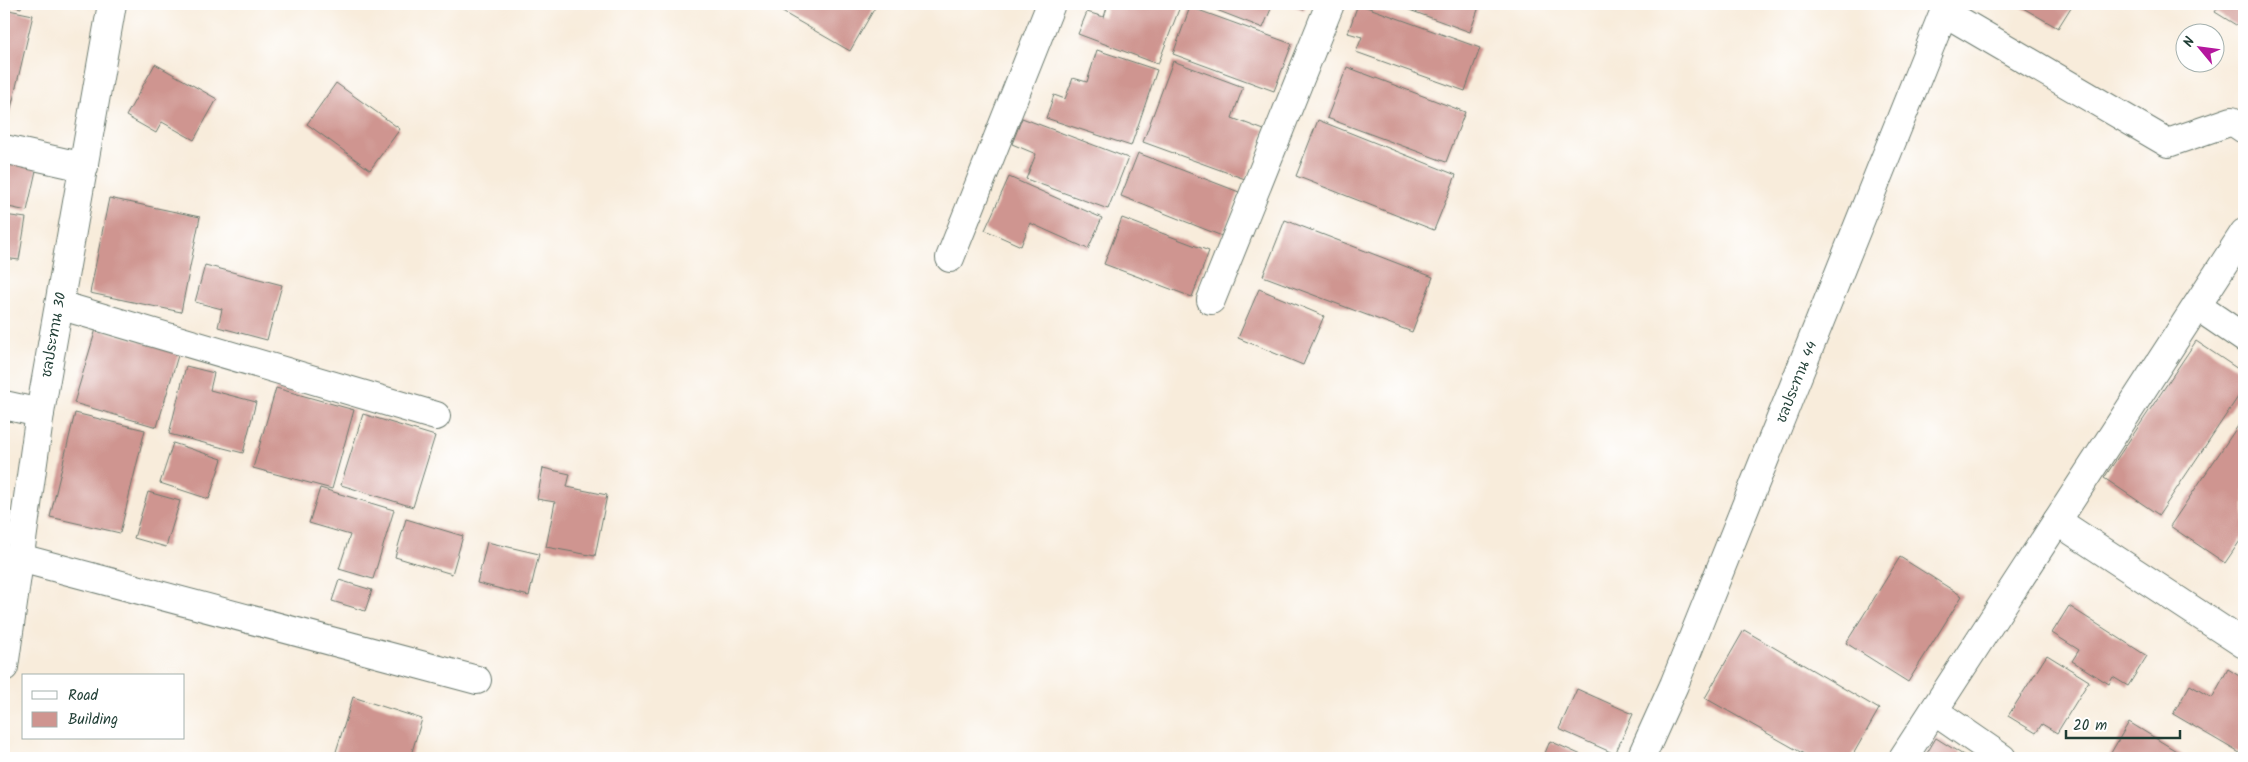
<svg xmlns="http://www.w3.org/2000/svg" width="2248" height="762" font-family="Kalam,'Playpen Sans Thai',sans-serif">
	<rect width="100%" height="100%" fill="#fff"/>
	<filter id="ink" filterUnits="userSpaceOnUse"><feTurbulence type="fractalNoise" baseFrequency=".02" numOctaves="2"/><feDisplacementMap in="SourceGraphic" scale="10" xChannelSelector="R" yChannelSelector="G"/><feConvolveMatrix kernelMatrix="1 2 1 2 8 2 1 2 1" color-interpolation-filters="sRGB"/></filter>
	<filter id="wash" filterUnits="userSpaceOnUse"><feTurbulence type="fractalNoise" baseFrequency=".0096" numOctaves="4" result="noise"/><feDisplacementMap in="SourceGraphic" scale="20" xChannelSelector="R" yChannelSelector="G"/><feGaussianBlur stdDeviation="1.12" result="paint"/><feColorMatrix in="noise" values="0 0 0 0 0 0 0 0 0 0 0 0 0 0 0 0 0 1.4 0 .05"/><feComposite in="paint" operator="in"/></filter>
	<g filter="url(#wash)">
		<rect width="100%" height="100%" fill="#f8ecdb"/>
		<g id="blocks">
			<g fill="#cf9590">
				<polygon points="7,4 22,4 21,8"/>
				<polygon points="774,4 877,4 850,51 772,6"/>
				<polygon points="1108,4 1181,4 1158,64 1078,34 1087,12 1104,17"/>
				<polygon points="1201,4 1273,4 1263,28"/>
				<polygon points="1288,4 1306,4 1304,10"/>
				<polygon points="1358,4 1480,48 1465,91 1356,52 1362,37 1348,33"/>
				<polygon points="1393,4 1480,4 1470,32"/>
				<polygon points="2016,4 2073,4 2058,28"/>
				<polygon points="2220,4 2244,4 2244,30 2215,12"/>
				<polygon points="1190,7 1292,44 1274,91 1173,54"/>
				<polygon points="4,9 33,15 8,121 4,120"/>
				<polygon points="1097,50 1157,70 1131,146 1046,118 1054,95 1065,99 1073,78 1087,82"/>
				<polygon points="1173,61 1243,87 1232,118 1264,130 1245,179 1143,142"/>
				<polygon points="155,64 217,99 194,140 162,122 156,133 126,116"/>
				<polygon points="1347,67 1465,112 1446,162 1327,118"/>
				<polygon points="336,83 400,129 370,170 307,124"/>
				<polygon points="1022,118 1128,158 1108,209 1026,179 1036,154 1012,144"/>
				<polygon points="1318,120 1456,175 1434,230 1296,176"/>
				<polygon points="1138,153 1239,192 1222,236 1121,196"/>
				<polygon points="4,159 37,166 27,211 4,206"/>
				<polygon points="1009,177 1102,218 1088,249 1030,223 1021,246 985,230"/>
				<polygon points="109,198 200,217 181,312 90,293"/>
				<polygon points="4,215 26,218 19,260 4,258"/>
				<polygon points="1122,218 1209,251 1192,297 1104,264"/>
				<polygon points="1285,220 1433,277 1412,332 1263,276"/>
				<polygon points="205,265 282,285 267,340 218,327 222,309 195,302"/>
				<polygon points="1259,289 1324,316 1303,365 1238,338"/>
				<polygon points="96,329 179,352 157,427 74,403"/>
				<polygon points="2196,341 2244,373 2244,388 2159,515 2104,478"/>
				<polygon points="186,366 214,373 210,390 256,402 243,453 169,434"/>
				<polygon points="276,388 354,410 332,489 253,468"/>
				<polygon points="75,413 145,430 120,533 50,517"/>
				<polygon points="363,414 435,436 413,507 341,485"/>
				<polygon points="2244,417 2244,535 2225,563 2170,526"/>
				<polygon points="173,443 222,459 209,499 160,483"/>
				<polygon points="543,468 570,474 567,487 607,495 595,556 546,547 555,502 537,499"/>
				<polygon points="320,488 394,510 373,579 339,569 350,535 309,523"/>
				<polygon points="148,492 180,501 166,547 134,538"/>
				<polygon points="406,519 463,536 452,574 395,557"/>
				<polygon points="487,542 539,554 529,596 477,583"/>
				<polygon points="1900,557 1962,596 1908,682 1846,643"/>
				<polygon points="339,580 372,590 365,611 332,601"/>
				<polygon points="2069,606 2147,656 2128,686 2113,677 2109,684 2072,661 2079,650 2052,633"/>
				<polygon points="1744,630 1879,709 1851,758 1811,758 1705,698"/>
				<polygon points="2047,655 2089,681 2057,733 2042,724 2036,733 2008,716"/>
				<polygon points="2228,669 2244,679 2243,755 2173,714 2190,685 2212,698"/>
				<polygon points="1577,689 1633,714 1615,754 1559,729"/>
				<polygon points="353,697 422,719 410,758 334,758"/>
				<polygon points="2129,722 2186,757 2185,758 2108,758"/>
				<polygon points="1936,738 1968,758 1924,758"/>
				<polygon points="1550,741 1588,758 1543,758"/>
			</g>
		</g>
	</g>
	<g filter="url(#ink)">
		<use href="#blocks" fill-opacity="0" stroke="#6b7a6e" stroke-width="1"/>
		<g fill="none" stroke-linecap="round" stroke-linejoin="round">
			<g stroke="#6b7a6e" stroke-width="30">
				<g id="street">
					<polyline points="1944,12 2168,143 2232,121 2244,129"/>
					<polyline points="4,149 84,167"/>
					<polyline points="950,258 1051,4"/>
					<polyline points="1211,300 1330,4"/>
					<polyline points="59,305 436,416"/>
					<polyline points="2197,306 2244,338"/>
					<polyline points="4,405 40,413"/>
					<polyline points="2057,521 2244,644"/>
					<polyline points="20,558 477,680"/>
					<polyline points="4,667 40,413 112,4"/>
					<polyline points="1934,711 2002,758"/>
					<polyline points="1641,758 1674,685 1947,4"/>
					<polyline points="1903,758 2244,233"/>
				</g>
			</g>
			<use href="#street" stroke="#fff" stroke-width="28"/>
		</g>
	</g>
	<g text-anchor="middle" stroke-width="4" stroke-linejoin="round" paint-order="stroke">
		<g font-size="14" fill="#1f3d34" stroke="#fff">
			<text transform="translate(53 335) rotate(-80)" y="5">ชลประทาน 30</text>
			<text transform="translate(1796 382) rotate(-68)" y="5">ชลประทาน 44</text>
		</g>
	</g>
	<rect width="2248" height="762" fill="none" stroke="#fff" stroke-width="20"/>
	<rect x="22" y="674" width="162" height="65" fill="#ffffff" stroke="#a5b1ae"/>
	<rect x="32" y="691" width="25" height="8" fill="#ffffff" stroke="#a5b1ae"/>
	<text x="68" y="700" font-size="15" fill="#1f3d34">Road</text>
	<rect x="32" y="712" width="25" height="15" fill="#cf9590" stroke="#a5b1ae"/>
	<text x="68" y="724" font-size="15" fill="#1f3d34">Building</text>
	<g transform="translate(2200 48) rotate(299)"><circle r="24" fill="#ffffff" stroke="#a5b1ae"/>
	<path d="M0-4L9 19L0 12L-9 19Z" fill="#b5179e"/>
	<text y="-8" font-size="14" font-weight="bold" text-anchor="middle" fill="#1f3d34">N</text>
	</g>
	<path d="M2066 730v8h114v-8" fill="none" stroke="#1f3d34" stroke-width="2.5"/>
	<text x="2073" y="730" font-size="15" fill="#1f3d34" stroke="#ffffff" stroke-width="4" paint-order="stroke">20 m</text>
</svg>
